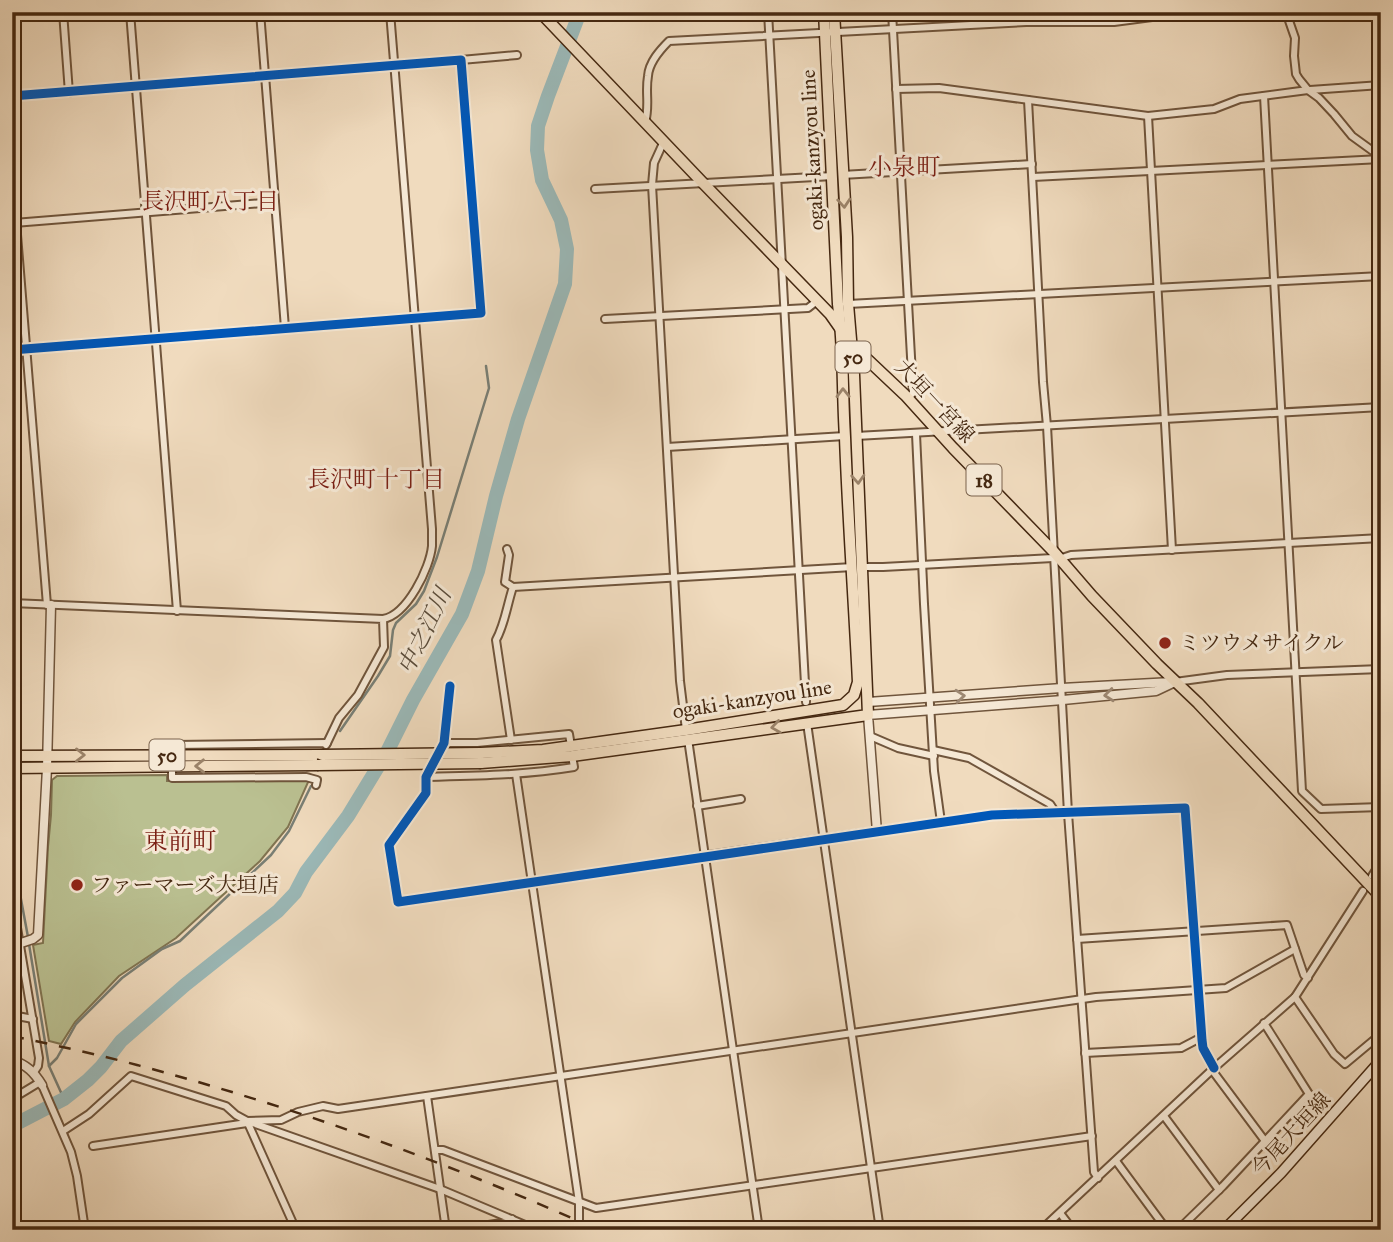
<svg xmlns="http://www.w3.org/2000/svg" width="1393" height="1242" font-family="'IM FELL Great Primer','Noto Serif JP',serif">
	<rect width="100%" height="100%" fill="#f0dbbe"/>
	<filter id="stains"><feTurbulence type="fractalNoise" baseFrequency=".00286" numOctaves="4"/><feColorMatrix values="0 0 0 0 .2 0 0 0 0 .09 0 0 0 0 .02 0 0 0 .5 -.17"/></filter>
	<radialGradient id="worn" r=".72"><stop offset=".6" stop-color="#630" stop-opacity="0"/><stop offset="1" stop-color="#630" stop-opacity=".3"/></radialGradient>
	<polygon fill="#bac091" stroke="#807451" stroke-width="2" points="167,775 167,781 309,780 288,827 260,861 176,938 119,976 75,1022 61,1044 49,1041 33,945 43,943 48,847 51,815 52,780 57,776"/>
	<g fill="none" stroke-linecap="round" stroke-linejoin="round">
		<g stroke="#797f75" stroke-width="2.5">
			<polyline points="340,731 378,676 390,656 393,630 396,623 416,604 424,591 437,557 489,388 486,366"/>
			<polyline points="12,851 28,937"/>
			<polyline points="29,944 49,1066 64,1099"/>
			<polyline points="49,1066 57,1058 76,1024 122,978 162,949 180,941 271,855 289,831 311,786"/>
		</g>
		<polyline stroke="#9bb9b8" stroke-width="14" points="12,1126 64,1099 88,1080 101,1067 121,1041 185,985 278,911 295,893 306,872 348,816 387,752 413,700 462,614 478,571 496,496 518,419 565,284 567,249 561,220 542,180 537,150 538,126 548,96 580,12"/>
		<g stroke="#ceb79b" stroke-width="6" stroke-dasharray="6 3" stroke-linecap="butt">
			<polyline points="306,777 326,745"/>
			<polyline points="426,777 444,743"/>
		</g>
		<g stroke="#70553c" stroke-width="10">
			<g id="minor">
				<polyline points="63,12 69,93"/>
				<polyline points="130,12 177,611"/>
				<polyline points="260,12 285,328"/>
				<polyline points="768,12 806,702"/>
				<polyline points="892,12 913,393 908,398"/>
				<polyline points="1286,12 1295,38 1294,56 1296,74 1299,79 1308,90 1319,98 1334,114 1352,136 1381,157"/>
				<polyline points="461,60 517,55"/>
				<polyline points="896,89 939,88 1148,116 1214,109 1240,99 1308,90"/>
				<polyline points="1310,90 1381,85"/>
				<polyline points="12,96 461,60 481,313 12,350"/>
				<polyline points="1264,96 1302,791 1321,809 1381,807"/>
				<polyline points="1028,100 1043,382 1047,426 1068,813 1094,1172 1098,1178"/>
				<polyline points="1148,116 1172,550"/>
				<path d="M 645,123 C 650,105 645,93 648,76 C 649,62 660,50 669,41 L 1026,22 L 1114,22 L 1190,12"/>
				<polyline points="664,141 654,163 652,185 680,681 686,730"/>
				<polyline points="12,173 47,605"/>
				<polyline points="842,175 1032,164"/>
				<polyline points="1033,177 1381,159"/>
				<polyline points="595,189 833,176"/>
				<polyline points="14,223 275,202"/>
				<polyline points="848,304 1381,276"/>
				<polyline points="605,319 808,308 817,301"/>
				<polyline points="916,434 924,604 934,771 941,822"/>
				<polyline points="856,436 1381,407"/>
				<polyline points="667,447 845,436"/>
				<path d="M 507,549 L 509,555 L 505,582 L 513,587 C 507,605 505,624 496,640 L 511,740"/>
				<polyline points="1059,559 1071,555 1381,538"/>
				<polyline points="862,567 883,567 1053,558"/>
				<polyline points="513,587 853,567"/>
				<polyline points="12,603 383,619 384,647 358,695 339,718 327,743"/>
				<path d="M 383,619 C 407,615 430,568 432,546 C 432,541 432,535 432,529 L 390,12"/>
				<polyline points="1175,682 1227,675 1381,669"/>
				<polyline points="450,686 444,743 477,743 569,734 571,746"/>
				<polyline points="807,723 880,1230"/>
				<polyline points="870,736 898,748 934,756"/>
				<polyline points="688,739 759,1230"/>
				<polyline points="933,750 969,758 1050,804 1056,813"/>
				<polyline points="173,755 174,745 327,743 326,745"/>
				<path d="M 572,756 L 574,767 C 525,775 475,776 426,777 L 426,793 L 389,845 L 398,902 L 705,856"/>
				<polyline points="172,766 172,778 306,777 317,780 316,785"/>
				<polyline points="516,774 579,1202 579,1230"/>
				<polyline points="697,806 741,799"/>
				<polyline points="1185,808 1202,1040 1203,1048 1214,1068"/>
				<polyline points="1372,876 1381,862"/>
				<polyline points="12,898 39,1058 38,1066 34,1072"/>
				<polyline points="1077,939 1287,925 1304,975 1308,978"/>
				<polyline points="1295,997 1334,1054 1345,1064 1381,1034"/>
				<polyline points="12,1015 33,1019"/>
				<polyline points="1085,1053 1181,1048 1202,1037"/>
				<polyline points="1212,1070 1265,1141"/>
				<polyline points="42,1085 71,1152 77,1176 85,1230"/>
				<polyline points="427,1096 446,1230"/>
				<polyline points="12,1099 40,1082"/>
				<polyline points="1164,1116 1219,1190"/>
				<polyline points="247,1121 281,1120 298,1112 323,1106 338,1109 1096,997 1226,988 1295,949"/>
				<polyline points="247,1121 296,1230"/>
				<polyline points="63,1131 89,1114 131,1076 226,1106 236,1115 247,1121 440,1189 537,1230"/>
				<polyline points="93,1146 247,1123"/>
				<polyline points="436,1150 443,1150 596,1208 1092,1136"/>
				<polyline points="1116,1161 1167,1230"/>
				<polyline points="1060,1213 1073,1230"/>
				<polyline points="456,1230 508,1222 512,1219"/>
				<polyline points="1041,1230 1214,1068 1295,997 1363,891"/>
				<polyline points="1178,1230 1223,1186 1309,1094 1264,1023"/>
			</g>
		</g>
		<g stroke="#70553c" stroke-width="11">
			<g id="tertiary">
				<polyline points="868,702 1062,688 1172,682"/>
				<polyline points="877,832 868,715 1063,700 1156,691 1175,682"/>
				<polyline points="705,856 992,815 1185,808"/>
				<polyline points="12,946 33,939 38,935 47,768 51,605"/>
				<path d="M 12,1060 C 27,1065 34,1072 42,1085"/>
			</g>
		</g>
		<g stroke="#452811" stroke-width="12">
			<polyline id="secondary" points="1224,1230 1281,1173 1381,1060"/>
		</g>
		<g stroke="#452811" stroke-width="13">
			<g id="primary">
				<polyline points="540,12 702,182 830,314 851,344 905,395 953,448 1054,552 1092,596 1157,664 1198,703 1381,897"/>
				<path d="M 481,753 L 543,750 L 686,730 L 843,705 L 854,695 L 858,682 C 854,600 848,519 845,437 C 842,393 844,348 838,304 L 824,12"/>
				<polyline points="12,756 322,755"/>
				<polyline points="481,763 572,756 868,715 854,375 848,304 847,237 834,12"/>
				<polyline points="12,768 317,765"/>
			</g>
		</g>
		<use href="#minor" stroke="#f5e8d5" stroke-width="6"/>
		<use href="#tertiary" stroke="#f5e8d5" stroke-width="8"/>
		<use href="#secondary" stroke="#f5e8d5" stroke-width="9"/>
		<use href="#primary" stroke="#f0dbbe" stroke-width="10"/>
		<path stroke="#452811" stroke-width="2.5" stroke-dasharray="12 12" stroke-linecap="butt" d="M 12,1036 C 54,1045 96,1054 137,1065 C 295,1107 449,1163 599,1230"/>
		<g stroke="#452811" stroke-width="13" stroke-linecap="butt">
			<g id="primary-bridge">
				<polyline points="322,755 481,753"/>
				<polyline points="317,765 481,763"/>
			</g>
		</g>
		<use href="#primary-bridge" stroke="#f0dbbe" stroke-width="10"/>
		<g stroke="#f5e8d5" stroke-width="13">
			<g id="cycleway">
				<polyline points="12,96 461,60 481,313 12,350"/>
				<polyline points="450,686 444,743 426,777 426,793 389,845 398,902 992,815 1185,808 1202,1040 1203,1048 1214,1068"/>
			</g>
		</g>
		<use href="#cycleway" stroke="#0057b8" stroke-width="9"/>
	</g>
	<defs><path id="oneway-chevron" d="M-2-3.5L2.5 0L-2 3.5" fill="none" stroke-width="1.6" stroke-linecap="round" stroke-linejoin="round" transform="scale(1.75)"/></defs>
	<g stroke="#9a8268">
		<use href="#oneway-chevron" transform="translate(844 203) rotate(86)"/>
		<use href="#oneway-chevron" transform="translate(843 393) rotate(-91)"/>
		<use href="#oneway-chevron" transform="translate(858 479) rotate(87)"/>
		<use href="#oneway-chevron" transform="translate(776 727) rotate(172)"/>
		<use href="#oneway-chevron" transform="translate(80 755)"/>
		<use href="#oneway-chevron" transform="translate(200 766) rotate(179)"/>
	</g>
	<g stroke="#9d8873">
		<use href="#oneway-chevron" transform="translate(1109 695) rotate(174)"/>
		<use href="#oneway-chevron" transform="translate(960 696) rotate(-5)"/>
	</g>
	<g fill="#8f2418" stroke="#f5e8d5" stroke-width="2.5">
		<circle cx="1165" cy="643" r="7"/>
		<circle cx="77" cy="885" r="7"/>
	</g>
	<g text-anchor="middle" stroke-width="6" stroke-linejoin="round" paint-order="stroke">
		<g fill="#f5e8d5" stroke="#7a624c" stroke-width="2">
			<rect x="835.5" y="341.5" width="35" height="31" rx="5"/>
			<rect x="966.5" y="464.5" width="35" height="31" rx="5"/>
			<rect x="149.5" y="739.5" width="35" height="31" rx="5"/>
		</g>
		<g font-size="19" font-weight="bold" fill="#452811">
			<text x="853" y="364">50</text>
			<text x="984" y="487">18</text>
			<text x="167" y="762">50</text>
		</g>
		<g font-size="21" fill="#452811" stroke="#f5e8d5">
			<text transform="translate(812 150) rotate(-93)" y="7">ogaki-kanzyou line</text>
			<text transform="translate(935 401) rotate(47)" y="7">大垣一宮線</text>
			<text transform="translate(752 699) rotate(-9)" y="7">ogaki-kanzyou line</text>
			<text transform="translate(1291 1134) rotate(-47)" y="7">今尾大垣線</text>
		</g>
		<g font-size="21" fill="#452811" stroke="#f5e8d5" text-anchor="start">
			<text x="1179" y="650">ミツウメサイクル</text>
			<text x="91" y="892">ファーマーズ大垣店</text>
		</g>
		<g font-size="23" fill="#7a1f14" stroke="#f5e8d5">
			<text x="210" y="209">長沢町八丁目</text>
			<text x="376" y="487">長沢町十丁目</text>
		</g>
		<g font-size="23" font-style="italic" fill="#5a4c3b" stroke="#f5e8d5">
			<text transform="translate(424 631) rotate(-64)" y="8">中之江川</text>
		</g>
		<g font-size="24" fill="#7a1f14" stroke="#f5e8d5">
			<text x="904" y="175">小泉町</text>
			<text x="180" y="849">東前町</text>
		</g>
	</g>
	<rect width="1393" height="1242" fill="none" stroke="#f0dbbe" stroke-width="42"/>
	<rect x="14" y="14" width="1365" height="1214" fill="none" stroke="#452811" stroke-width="3.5"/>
	<rect x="21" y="21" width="1351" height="1200" fill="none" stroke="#452811" stroke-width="2"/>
	<rect width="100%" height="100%" filter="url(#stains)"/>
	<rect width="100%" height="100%" fill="url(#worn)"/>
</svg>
